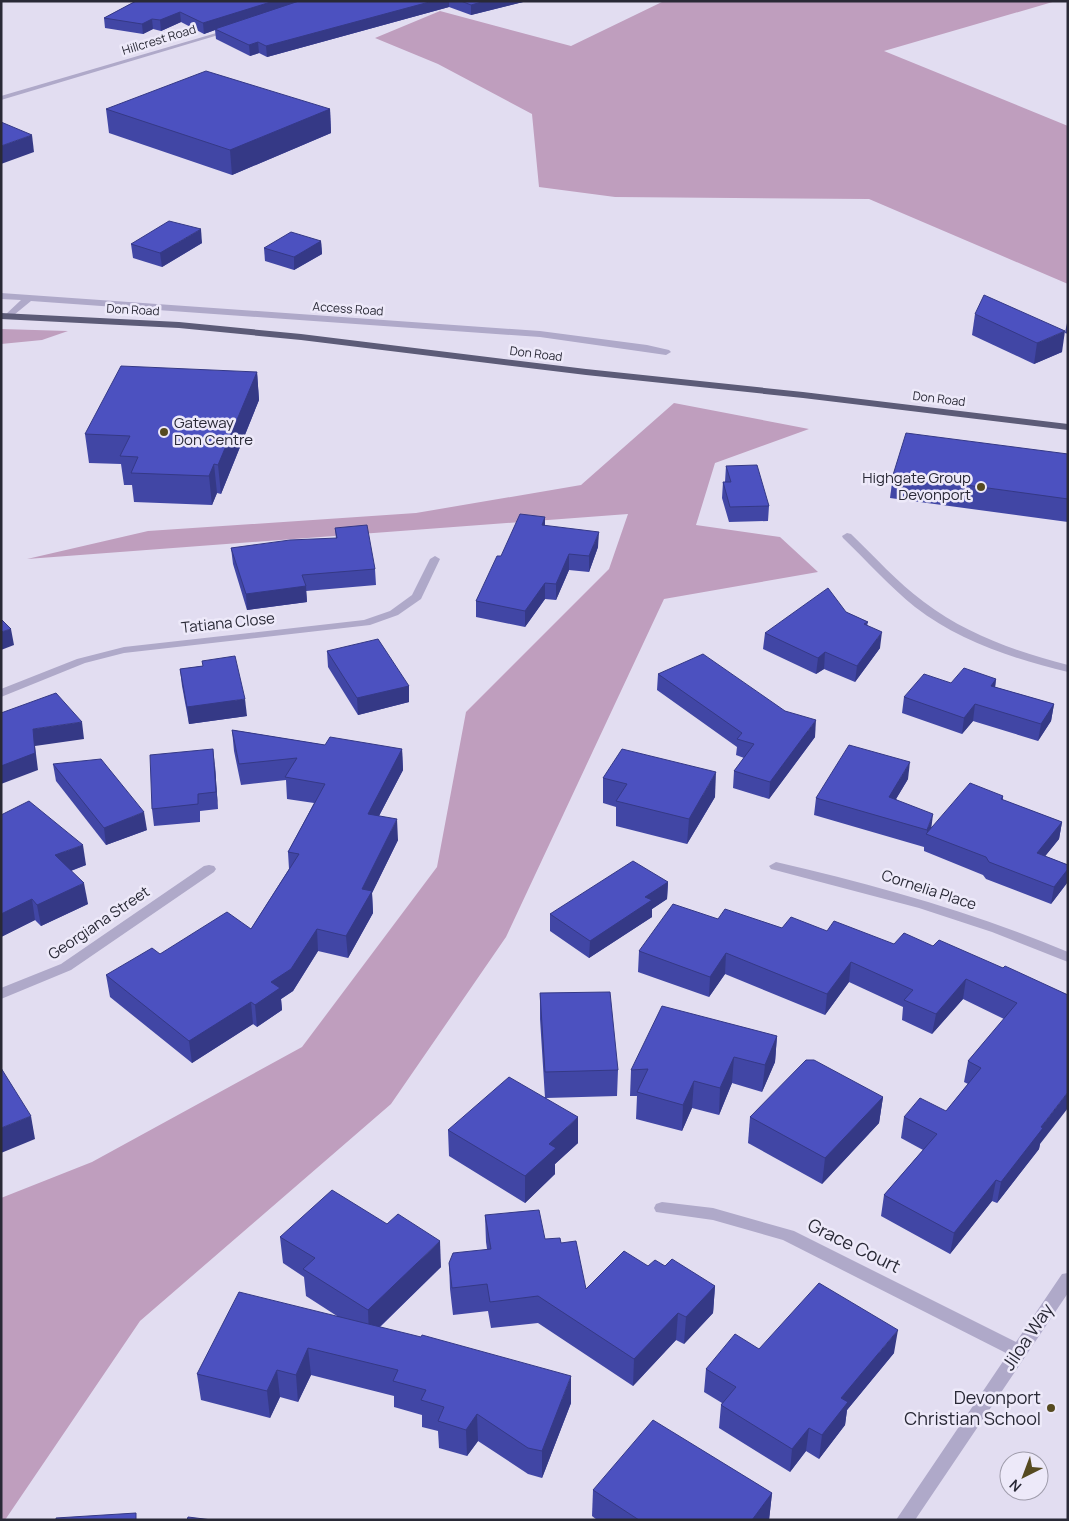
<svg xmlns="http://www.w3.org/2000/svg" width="1069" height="1521" font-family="Manrope,sans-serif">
	<rect width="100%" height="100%" fill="#e2ddf1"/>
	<g fill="#bf9ebe">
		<polygon points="664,1 1056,1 884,51 1068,126 1068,284 869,199 615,197 539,187 532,114 438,64 375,38 440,11 571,46"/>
		<polygon points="1,329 68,331 42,340 1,344"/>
		<polygon points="674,403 809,429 715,463 696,525 780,537 818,572 664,599 506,937 391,1104 140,1321 5,1520 1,1520 1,1198 92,1162 302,1047 437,867 466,712 609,569 628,514 27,559 148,531 416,513 581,485"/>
	</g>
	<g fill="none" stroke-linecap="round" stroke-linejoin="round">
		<g fill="#afa9c9" fill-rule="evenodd">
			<polygon points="230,29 235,30 1,100 1,96"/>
			<polygon points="1,293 540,331 647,345 669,350 671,352 666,355 540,337 31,301 9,319 4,316 21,300 1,299"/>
			<path d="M 847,533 L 851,534 C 875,557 897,582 924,602 C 966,634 1017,652 1068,665 L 1068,672 C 1014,659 959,641 915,607 C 889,586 867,561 843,538 L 842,536 Z"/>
			<polygon points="435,556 440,559 421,599 398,615 370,625 124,653 85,663 1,697 1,689 77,659 124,647 364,620 390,611 412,595 430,559"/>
			<path d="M 776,862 C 875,885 973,912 1068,952 L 1068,962 L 992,932 L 919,908 L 771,869 L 769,866 Z"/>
			<polygon points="209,865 214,866 216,869 214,872 71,970 1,999 1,988 61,964 204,866"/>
			<polygon points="662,1202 713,1208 794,1231 1016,1342 1062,1274 1068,1273 1068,1293 915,1520 896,1520 1008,1354 783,1240 713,1220 656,1212 654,1208 656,1204"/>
		</g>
		<polygon fill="#5c5b77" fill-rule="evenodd" points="1,313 179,322 301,334 586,369 803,392 1068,424 1068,430 803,398 586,375 301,340 179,328 1,319"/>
	</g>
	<g fill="#4146a5">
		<polygon points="136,1 527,1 471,15 449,7 267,57 259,53 250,56 216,39 215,30 204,34 181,22 161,31 153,29 143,34 105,28 104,18"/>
		<polygon points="106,109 330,109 331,133 232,175 109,133"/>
		<polygon points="321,241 322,254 294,270 265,261 264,248"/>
		<polygon points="202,243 162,267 133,258 131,244"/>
		<polygon points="975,314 1062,352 1034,364 972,335"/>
		<polygon points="1068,318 1068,334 1065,333"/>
		<polygon points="257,372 259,400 221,494 217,493 212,505 134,502 132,485 124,485 121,464 89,463 85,434"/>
		<polygon points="1068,454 1068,522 890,498 893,475"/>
		<polygon points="726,466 769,506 768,521 729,522 722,498 723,482 725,482"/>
		<polygon points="545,517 545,525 598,547 589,572 569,570 556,600 545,599 525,627 476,617 476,601 501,556"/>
		<polygon points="335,528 375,569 376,585 306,591 307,602 247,610 233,564 231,548 336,539"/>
		<polygon points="846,612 868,622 867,626 880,648 855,682 824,669 816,674 763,649 765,633"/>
		<polygon points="327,651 409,686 409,702 358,715 328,667"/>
		<polygon points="203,666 247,716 189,724 182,686 180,669"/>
		<polygon points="658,674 785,711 815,737 769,799 733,788 734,771 744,758 736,755 737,747 657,690"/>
		<polygon points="996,679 995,687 1054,704 1051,721 1038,741 973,721 962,734 902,713 904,697 951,683"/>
		<polygon points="232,730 325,745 402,749 403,770 379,816 398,840 372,893 373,913 348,958 318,951 293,991 281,999 282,1010 257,1027 253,1024 192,1063 110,997 106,975 160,954 251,929 289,869 288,852 314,803 287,799 286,780 241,785 234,751"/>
		<polygon points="53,764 147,830 106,845 56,781"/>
		<polygon points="215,766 218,809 200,811 200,822 154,826 152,809"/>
		<polygon points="603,778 715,797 687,844 616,826 616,807 603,803"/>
		<polygon points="908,779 896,799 931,829 1003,796 1003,800 1062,822 1059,839 1045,856 1068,865 1067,883 1051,904 986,879 983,875 924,851 924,847 814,815 816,798"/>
		<polygon points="1,815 86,865 71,871 88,904 41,926 35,920 1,937"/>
		<polygon points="668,882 667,899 652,909 652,917 589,958 550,931 550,914"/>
		<polygon points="718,919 782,928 827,931 894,944 933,946 1003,968 1068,995 1039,1149 997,1203 992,1201 950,1254 881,1216 884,1195 923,1150 901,1138 904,1117 946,1111 968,1084 964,1082 968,1061 1004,1019 963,999 932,1034 902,1020 903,1007 849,982 825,1015 725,974 709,997 638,972 639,951"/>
		<polygon points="540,993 618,1070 617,1096 546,1098 578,1143 555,1164 555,1174 525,1203 449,1156 448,1130 545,1098 540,1019"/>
		<polygon points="777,1036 775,1062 762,1092 732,1083 719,1115 692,1108 682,1131 636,1119 637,1096 630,1096 631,1070"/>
		<polygon points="883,1097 879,1123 822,1184 748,1143 750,1117"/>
		<polygon points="485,1215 545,1239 561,1243 586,1289 648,1266 665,1266 715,1286 713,1313 684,1344 676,1340 633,1386 538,1323 491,1328 488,1311 453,1315 450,1289 449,1263 487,1249 486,1242"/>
		<polygon points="280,1237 441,1267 380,1327 571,1403 542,1478 528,1474 478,1441 467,1456 439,1448 438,1431 422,1427 422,1415 394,1407 394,1396 311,1375 298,1402 280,1397 270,1418 201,1400 197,1374 337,1316 306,1296 304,1277 283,1263"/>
		<polygon points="759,1349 894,1353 847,1410 845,1425 819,1459 806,1451 790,1472 719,1428 721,1405 722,1403 704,1392 706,1369"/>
		<polygon points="593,1490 772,1493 769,1520 597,1520 592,1516"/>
	</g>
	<g fill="#353986">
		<polygon points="274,1 308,1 215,29 215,30 204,34 203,23"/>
		<polygon points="433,1 449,1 449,7 267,57 266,46"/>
		<polygon points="485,1 527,1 471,15 471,5"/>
		<polygon points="180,12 181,22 161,31 160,20"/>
		<polygon points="152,19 153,29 143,34 142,24"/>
		<polygon points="258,42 259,53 250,56 249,45"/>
		<polygon points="330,109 331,133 232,175 230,150"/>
		<polygon points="32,135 34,152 1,164 1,146"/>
		<polygon points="201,229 202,243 162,267 160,253"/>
		<polygon points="321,241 322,254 294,270 294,257"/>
		<polygon points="1065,331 1062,352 1034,364 1037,343"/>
		<polygon points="257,372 259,400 221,494 218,465"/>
		<polygon points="214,464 217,493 212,505 209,476"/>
		<polygon points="545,517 545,533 542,525"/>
		<polygon points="599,532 598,547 589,572 589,556"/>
		<polygon points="569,554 569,570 556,600 556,584"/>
		<polygon points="545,583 545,599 525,627 525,611"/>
		<polygon points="306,586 307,602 247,610 246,594"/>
		<polygon points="11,629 14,645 1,650 1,632"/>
		<polygon points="882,632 880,648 855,682 857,666"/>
		<polygon points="825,652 824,669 816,674 818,658"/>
		<polygon points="996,679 994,696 991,686"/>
		<polygon points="409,686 409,702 358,715 357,698"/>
		<polygon points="245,699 247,716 189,724 187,707"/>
		<polygon points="975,704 973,721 962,734 964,718"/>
		<polygon points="1054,704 1051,721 1038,741 1041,724"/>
		<polygon points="816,720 815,737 769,799 770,782"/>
		<polygon points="82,722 84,739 35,746 38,770 1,784 1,766 33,729"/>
		<polygon points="213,749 215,766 218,809 216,792"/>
		<polygon points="402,749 403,770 369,835 368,814"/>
		<polygon points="910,762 908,779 887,814 889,797"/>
		<polygon points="716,772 715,797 687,844 689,819"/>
		<polygon points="144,812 147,830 106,845 104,828"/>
		<polygon points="933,814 931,831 927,834 927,830"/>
		<polygon points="397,819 398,840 372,893 373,913 348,958 346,936 362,889"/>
		<polygon points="1062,822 1059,839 1034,870 1037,853"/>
		<polygon points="83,845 86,865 59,875 55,855"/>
		<polygon points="1068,869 1067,883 1051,904 1054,887"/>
		<polygon points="668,882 667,899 652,909 652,917 589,958 590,941 645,897"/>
		<polygon points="84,883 88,904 41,926 37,905"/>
		<polygon points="32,899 35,920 1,937 1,914"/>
		<polygon points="317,929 318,951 293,991 281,999 282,1010 257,1027 255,1005 271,982"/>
		<polygon points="726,953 725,974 709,997 710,977"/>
		<polygon points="851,962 849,982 825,1015 827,994"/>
		<polygon points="966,979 963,999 932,1034 936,1014"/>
		<polygon points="251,1002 253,1024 192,1063 189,1041"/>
		<polygon points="777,1036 775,1062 762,1092 765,1065"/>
		<polygon points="734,1057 732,1083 719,1115 720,1088"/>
		<polygon points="694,1081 692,1108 682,1131 683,1105"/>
		<polygon points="1068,1092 1068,1108 1040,1144 1039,1149 997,1203 1001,1182 1041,1127"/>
		<polygon points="883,1097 879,1123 822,1184 825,1158"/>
		<polygon points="31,1116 35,1139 1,1153 1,1128"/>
		<polygon points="578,1117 578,1143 555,1164 555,1174 525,1203 525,1176 549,1144"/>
		<polygon points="996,1180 992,1201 950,1254 954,1233"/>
		<polygon points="440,1241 441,1267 369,1337 368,1310"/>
		<polygon points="715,1286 713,1313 684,1344 686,1317"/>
		<polygon points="678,1313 676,1340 633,1386 634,1359"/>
		<polygon points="898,1330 894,1353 847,1410 845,1425 819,1459 822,1435 841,1398"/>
		<polygon points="308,1348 311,1375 298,1402 296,1375"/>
		<polygon points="277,1370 280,1397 270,1418 267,1391"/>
		<polygon points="571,1376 571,1403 542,1478 542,1451"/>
		<polygon points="477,1414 478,1441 467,1456 466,1430"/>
		<polygon points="809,1428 806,1451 790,1472 792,1449"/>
		<polygon points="772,1493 769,1520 752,1520"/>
	</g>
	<g fill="#4c51c0" stroke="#353986">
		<polygon points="136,1 274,1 203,23 180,12 160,20 152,19 142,24 104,18"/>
		<polygon points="299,1 433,1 266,46 258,42 249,45 215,29"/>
		<polygon points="461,1 485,1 471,5"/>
		<polygon points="206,71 330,109 230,150 106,109"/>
		<polygon points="1,122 32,135 1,146"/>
		<polygon points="169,221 201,229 160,253 131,244"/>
		<polygon points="291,232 321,241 294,257 264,248"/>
		<polygon points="984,295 1065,331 1037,343 975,314"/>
		<polygon points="121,366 257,372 218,465 214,464 209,476 131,473 138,457 120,456 130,436 85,434"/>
		<polygon points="906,433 1068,454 1068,499 893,475"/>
		<polygon points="757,465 769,506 730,507 723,482 731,482 726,466"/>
		<polygon points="520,514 545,517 542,525 599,532 589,556 569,554 556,584 545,583 525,611 476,601 497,556 501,556"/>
		<polygon points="367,525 375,569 302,575 306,586 246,594 231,548 290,540 337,538 335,528"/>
		<polygon points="828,588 846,612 868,622 864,624 882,632 857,666 825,652 818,658 765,633"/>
		<polygon points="1,619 11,629 1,632"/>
		<polygon points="378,639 409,686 357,698 327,651"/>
		<polygon points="703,654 785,711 816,720 770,782 734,771 754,744 737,739 742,733 658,674"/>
		<polygon points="235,656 245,699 187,707 180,669 203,666 202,661"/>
		<polygon points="964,668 996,679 991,686 1054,704 1041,724 975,704 964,718 904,697 924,674 951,683"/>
		<polygon points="56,693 82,722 33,729 35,753 1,766 1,713"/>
		<polygon points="232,730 325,745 330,737 402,749 368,814 397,819 362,889 372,891 346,936 317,929 291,969 271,982 280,988 255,1005 251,1002 189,1041 106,975 152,948 160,954 227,912 251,929 299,854 288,852 325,784 285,777 297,758 239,764"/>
		<polygon points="849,745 910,762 889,797 933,814 927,830 816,798"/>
		<polygon points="213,749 216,792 198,794 198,804 152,809 150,755"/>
		<polygon points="622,749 716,772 689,819 616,801 627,784 603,778"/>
		<polygon points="101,759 144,812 104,828 53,764"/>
		<polygon points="970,783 1003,796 1001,799 1062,822 1037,853 1068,865 1068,869 1054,887 989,862 986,857 926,834"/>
		<polygon points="29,801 83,845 55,855 84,883 37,905 32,899 1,914 1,815"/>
		<polygon points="633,861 668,882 645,897 652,900 590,941 550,914"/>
		<polygon points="673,904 718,919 725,909 782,928 791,917 827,931 834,921 894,944 904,933 933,946 939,940 1003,968 1005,966 1068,995 1068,1092 1041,1127 1043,1128 1001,1182 996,1180 954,1233 884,1195 937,1134 904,1117 920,1098 946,1111 981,1068 968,1061 1017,1003 966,979 936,1014 904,1000 913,990 851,962 827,994 726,953 710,977 639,951"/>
		<polygon points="610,992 618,1070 545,1072 540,993"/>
		<polygon points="662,1006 777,1036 765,1065 734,1057 720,1088 694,1081 683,1105 637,1092 648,1069 631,1070"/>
		<polygon points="806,1060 814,1060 883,1097 825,1158 750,1117"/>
		<polygon points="1,1068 31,1116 1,1128"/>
		<polygon points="509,1077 578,1117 549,1144 556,1148 525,1176 448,1130"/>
		<polygon points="332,1190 387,1224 398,1214 440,1241 368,1310 303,1269 315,1258 280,1237"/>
		<polygon points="539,1210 545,1239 560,1238 561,1243 576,1241 586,1289 624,1251 648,1266 655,1260 665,1266 672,1259 715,1286 686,1317 678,1313 634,1359 538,1296 490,1302 487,1284 452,1288 449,1263 453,1253 491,1249 485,1215"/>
		<polygon points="819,1283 898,1330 841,1398 848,1402 822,1435 809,1428 792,1449 721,1405 736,1387 706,1369 735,1334 759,1349"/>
		<polygon points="239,1292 421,1337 422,1335 571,1376 542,1451 528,1448 477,1414 466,1430 438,1421 444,1407 421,1400 426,1390 393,1381 398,1370 308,1348 296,1375 277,1370 267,1391 197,1374"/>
		<polygon points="653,1420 772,1493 752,1520 639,1520 593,1490"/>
		<polygon points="136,1513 136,1520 56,1520 56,1518"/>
		<polygon points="188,1517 212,1520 187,1520"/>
	</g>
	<g fill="#564a20" stroke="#ede9f9" stroke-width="2">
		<circle cx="164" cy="432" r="5"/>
		<circle cx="981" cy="487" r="5"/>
		<circle cx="1051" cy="1408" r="5"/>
	</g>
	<g text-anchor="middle" stroke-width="5" stroke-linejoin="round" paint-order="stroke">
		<g font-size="12" fill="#292936" stroke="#ede9f9">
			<text transform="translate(159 40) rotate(-17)" y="4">Hillcrest Road</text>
			<text transform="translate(348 309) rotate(4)" y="4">Access Road</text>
			<text transform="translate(133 310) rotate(3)" y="4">Don Road</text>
			<text transform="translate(536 354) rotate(7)" y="4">Don Road</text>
			<text transform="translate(939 399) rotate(7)" y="4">Don Road</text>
		</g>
		<g font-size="15" fill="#292936" stroke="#ede9f9" text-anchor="start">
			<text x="174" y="428">Gateway<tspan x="174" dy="17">Don Centre</tspan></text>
			<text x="971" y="483" text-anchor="end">Highgate Group<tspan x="971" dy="17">Devonport</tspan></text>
		</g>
		<g font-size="15" fill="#292936" stroke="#ede9f9">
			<text transform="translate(228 623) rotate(-6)" y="5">Tatiana Close</text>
			<text transform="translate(929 890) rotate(18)" y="5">Cornelia Place</text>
			<text transform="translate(99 923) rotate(-34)" y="5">Georgiana Street</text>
		</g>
		<g font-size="18" fill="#292936" stroke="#ede9f9">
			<text transform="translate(854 1246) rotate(26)" y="6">Grace Court</text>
			<text transform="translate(1028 1337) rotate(-56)" y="6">Jiloa Way</text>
		</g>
		<g font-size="18" fill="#292936" stroke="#ede9f9" text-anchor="end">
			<text x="1041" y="1404">Devonport<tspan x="1041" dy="21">Christian School</tspan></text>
		</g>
	</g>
	<rect width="1069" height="1521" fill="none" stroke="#292936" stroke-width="5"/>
	<g transform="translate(1024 1476) rotate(222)"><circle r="24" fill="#ede9f9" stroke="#9f9cab"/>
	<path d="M0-4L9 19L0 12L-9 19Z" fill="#564a20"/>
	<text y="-8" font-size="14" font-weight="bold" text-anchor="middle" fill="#292936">N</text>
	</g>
</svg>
